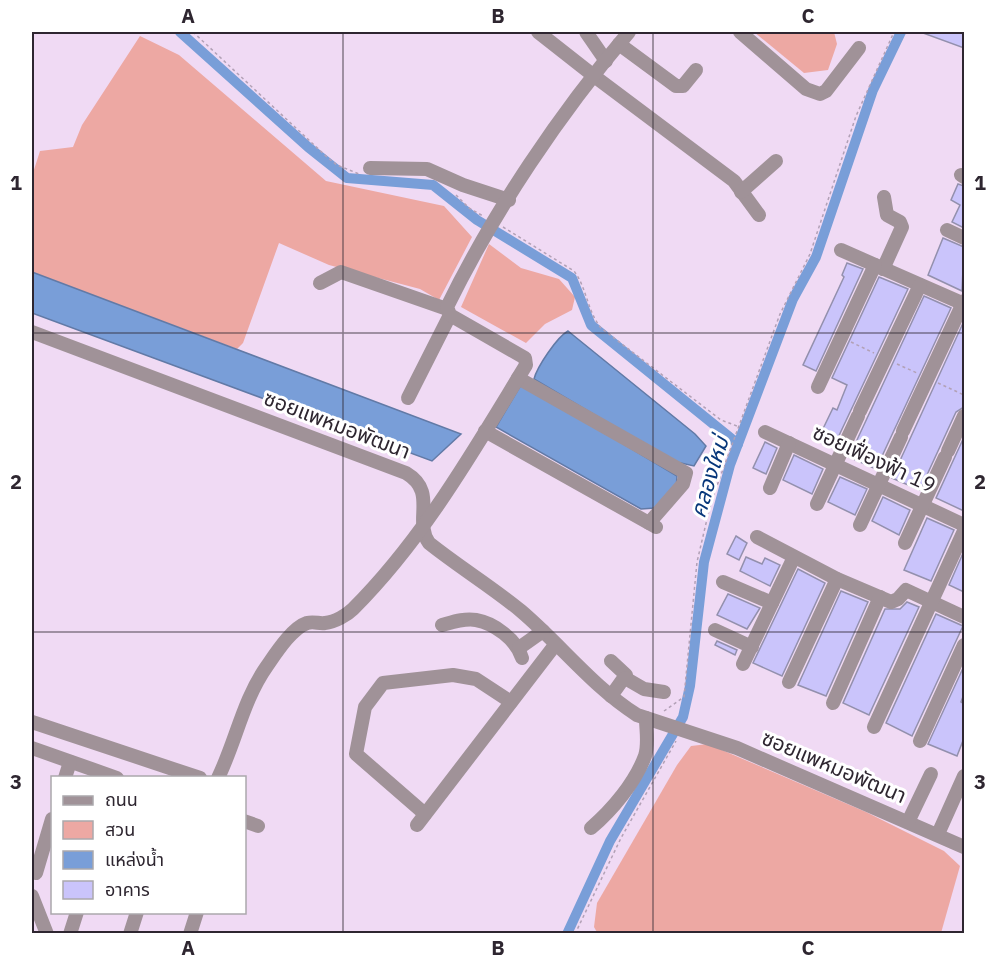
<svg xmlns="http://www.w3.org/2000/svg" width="996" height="965" font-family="'IBM Plex Sans','Noto Sans Thai',sans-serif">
	<rect width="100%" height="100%" fill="#f0daf4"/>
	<g fill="#eda8a3">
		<polygon points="754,32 834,32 837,44 828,70 804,73"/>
		<polygon points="140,36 179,55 326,181 444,206 472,237 439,300 420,289 329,265 279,243 243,343 237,349 32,272 32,176 40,151 73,147 82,125"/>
		<polygon points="489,244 521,268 559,279 575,297 572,310 545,324 526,343 461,307"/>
		<polygon points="708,744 866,812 944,851 960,866 941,933 598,934 594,927 597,903 677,765 691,746"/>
	</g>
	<g fill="#799ed8" stroke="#627aa6" stroke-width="1.5">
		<polygon points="32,272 461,434 432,461 32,313"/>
		<path d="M 568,331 L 695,434 L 706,446 L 694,466 L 672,461 L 534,379 C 537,367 557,337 568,331 Z"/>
		<polygon points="522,383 677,476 676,490 655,508 641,509 496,427"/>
	</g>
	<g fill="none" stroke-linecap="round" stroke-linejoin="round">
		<g stroke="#799ed8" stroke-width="10">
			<polyline points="180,32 308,147 347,178 433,185 477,220 572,278 591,325 738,444"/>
			<polyline points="567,934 610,841 683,717 690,686 704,562 730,465 793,299 816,257 873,90 901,32"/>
		</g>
	</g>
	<g fill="#cac4fb" stroke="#9390ad" stroke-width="1.5">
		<polygon points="923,32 964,32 964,48 923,33"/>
		<polygon points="958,184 964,186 964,228 952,222 960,205 951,200"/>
		<polygon points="943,238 964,247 962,291 928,275"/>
		<polygon points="847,263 863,269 816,371 803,365 844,277 842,275"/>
		<polygon points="879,277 908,289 835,444 819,437 833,408 837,410 847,385 832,378"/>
		<polygon points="924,296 951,308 876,469 849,457"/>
		<polygon points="964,321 964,407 956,412 920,490 892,478"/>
		<polygon points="964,437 964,511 936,498"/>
		<polygon points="765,442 777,448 766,474 753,468"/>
		<polygon points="794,455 823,469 812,494 783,480"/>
		<polygon points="840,477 867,489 855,515 828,502"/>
		<polygon points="883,497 910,510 899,535 872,521"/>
		<polygon points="927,518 954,530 931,581 904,570"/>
		<polygon points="736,536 747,543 739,560 727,554"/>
		<polygon points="964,551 964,592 949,585"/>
		<polygon points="746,557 762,564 765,558 780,565 770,586 740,571"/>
		<polygon points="798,569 825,583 782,676 753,663"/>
		<polygon points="841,591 868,602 826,696 798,685"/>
		<polygon points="728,594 760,608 747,629 717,615"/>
		<polygon points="907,602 919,607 869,715 843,703 885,609 900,609"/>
		<polygon points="936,614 963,626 912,736 886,723"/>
		<polygon points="717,641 737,650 735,655 715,645"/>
		<polygon points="964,666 964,694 961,702 964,704 964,738 957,756 928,744"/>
	</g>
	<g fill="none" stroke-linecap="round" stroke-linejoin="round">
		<g stroke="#b2a1b6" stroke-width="1.5" stroke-dasharray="3 3" stroke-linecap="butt">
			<polyline points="193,32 327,157 337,165 359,174"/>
			<polyline points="456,195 469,208 483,216"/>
			<path d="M 503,227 L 574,271 C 587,288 587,311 601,328 L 721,420 L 737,426"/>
			<polyline points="851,342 874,353"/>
			<polyline points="897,364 917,373"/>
			<polyline points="938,383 964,395"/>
			<polyline points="664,711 684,697 697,562 711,502 780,314 810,254 856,116 894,32"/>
			<polyline points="575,934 621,838 676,741"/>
		</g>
		<g stroke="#a09298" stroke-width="14">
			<polyline points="538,32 594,76 734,181 759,215"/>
			<polyline points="586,32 606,61"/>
			<polyline points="740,32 806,89 820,94 826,91 859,48"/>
			<polyline points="619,44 676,86 683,86 696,70"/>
			<polyline points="370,168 427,169 463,185 509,200"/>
			<polyline points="961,175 964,177"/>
			<polyline points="741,192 776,161"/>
			<polyline points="947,230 964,238"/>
			<polyline points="841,250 964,304"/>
			<polyline points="883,269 902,227 900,222 887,215 884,197"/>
			<polyline points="320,283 341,272 447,309"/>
			<path d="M 32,332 L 406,473 C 438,492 413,520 429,543 C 459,567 492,587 521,611 C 561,645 593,687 637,715 L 737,748 L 964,847"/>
			<polyline points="518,378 686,473 683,484 649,523"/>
			<polyline points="818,387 875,265"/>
			<polyline points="408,398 450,315"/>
			<polyline points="860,411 920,285"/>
			<polyline points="485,431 656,527"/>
			<polyline points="903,431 964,301"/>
			<polyline points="765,432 964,525"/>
			<polyline points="948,451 964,416"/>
			<polyline points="770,488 789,443"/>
			<polyline points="817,504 858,416"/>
			<polyline points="860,525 901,437"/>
			<polyline points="757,537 837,579 891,602 898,599 906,590 964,617"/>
			<polyline points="905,543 945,457"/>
			<polyline points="723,582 772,603"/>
			<path d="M 442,625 C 453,622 464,618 476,620 C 494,623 517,640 522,658"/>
			<polyline points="715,630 752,647"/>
			<polyline points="519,648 543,631"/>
			<polyline points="611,661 626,675 611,696"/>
			<polyline points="743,664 794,557"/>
			<polyline points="625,678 644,689 664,692"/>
			<polyline points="789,682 837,579"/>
			<polyline points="833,703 880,597"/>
			<polyline points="32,722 200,778"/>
			<polyline points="874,727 964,531"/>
			<polyline points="920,741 964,645"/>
			<polyline points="32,748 117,778"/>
			<polyline points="65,778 70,762"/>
			<path d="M 218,778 C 236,741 243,700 267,666 C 276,653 292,628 307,623 C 314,621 319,624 325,623 C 335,622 347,615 353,609 C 424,538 474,450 526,365 L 525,358 L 450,315 L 447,307 C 494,211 560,113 629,32"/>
			<polyline points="425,814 356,754 365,707 383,683 453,675 476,679 511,702"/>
			<polyline points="244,821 258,826"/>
			<polyline points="908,822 931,774"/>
			<polyline points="417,825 555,645"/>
			<path d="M 591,828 C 612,810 635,783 645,756 C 649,744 646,730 646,718"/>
			<polyline points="938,834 964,776"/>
			<polyline points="36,873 52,819"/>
			<polyline points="32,896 47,934"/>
			<polyline points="70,934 77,912"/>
			<polyline points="130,934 137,912"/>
			<polyline points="190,934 197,912"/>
		</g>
	</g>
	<path fill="none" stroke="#2e2630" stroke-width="1.5" stroke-opacity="0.55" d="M 343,32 L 343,934M 653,32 L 653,934M 32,333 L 964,333M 32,632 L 964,632"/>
	<g text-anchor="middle" stroke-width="6" stroke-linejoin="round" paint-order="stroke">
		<g font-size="21" fill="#2e2630" stroke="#fff">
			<text transform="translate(337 425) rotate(21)" y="7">ซอยแพหมอพัฒนา</text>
			<text transform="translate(874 459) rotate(25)" y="7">ซอยเฟื่องฟ้า 19</text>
			<text transform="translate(834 767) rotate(23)" y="7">ซอยแพหมอพัฒนา</text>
		</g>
		<g font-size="22" font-style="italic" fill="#07377a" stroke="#fff">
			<text transform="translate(709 477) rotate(-73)" y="8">คลองใหม่</text>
		</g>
	</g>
	<rect width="996" height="965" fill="none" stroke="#ffffff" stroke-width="66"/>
	<rect x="51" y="776" width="195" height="138" fill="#ffffff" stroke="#aba8ac" stroke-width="1.5"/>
	<rect x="63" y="796" width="30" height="9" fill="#a09298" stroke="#aba8ac" stroke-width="1.5"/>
	<text x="105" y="806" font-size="18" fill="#2e2630">ถนน</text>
	<rect x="63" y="821" width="30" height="18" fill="#eda8a3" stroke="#aba8ac" stroke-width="1.5"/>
	<text x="105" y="836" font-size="18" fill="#2e2630">สวน</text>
	<rect x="63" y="851" width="30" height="18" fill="#799ed8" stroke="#aba8ac" stroke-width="1.5"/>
	<text x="105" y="866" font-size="18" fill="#2e2630">แหล่งน้ำ</text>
	<rect x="63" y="881" width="30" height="18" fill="#cac4fb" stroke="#aba8ac" stroke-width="1.5"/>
	<text x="105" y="896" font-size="18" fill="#2e2630">อาคาร</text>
	<rect x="33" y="33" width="930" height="899" fill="none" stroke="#2e2630" stroke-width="2"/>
	<g font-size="20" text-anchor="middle" font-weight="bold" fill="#2e2630">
		<text x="188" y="23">A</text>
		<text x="498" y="23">B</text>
		<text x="808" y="23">C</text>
		<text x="16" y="190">1</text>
		<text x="980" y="190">1</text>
		<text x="16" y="489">2</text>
		<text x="980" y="489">2</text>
		<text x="16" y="789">3</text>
		<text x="980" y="789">3</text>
		<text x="188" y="955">A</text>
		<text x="498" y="955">B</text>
		<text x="808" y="955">C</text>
	</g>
</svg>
